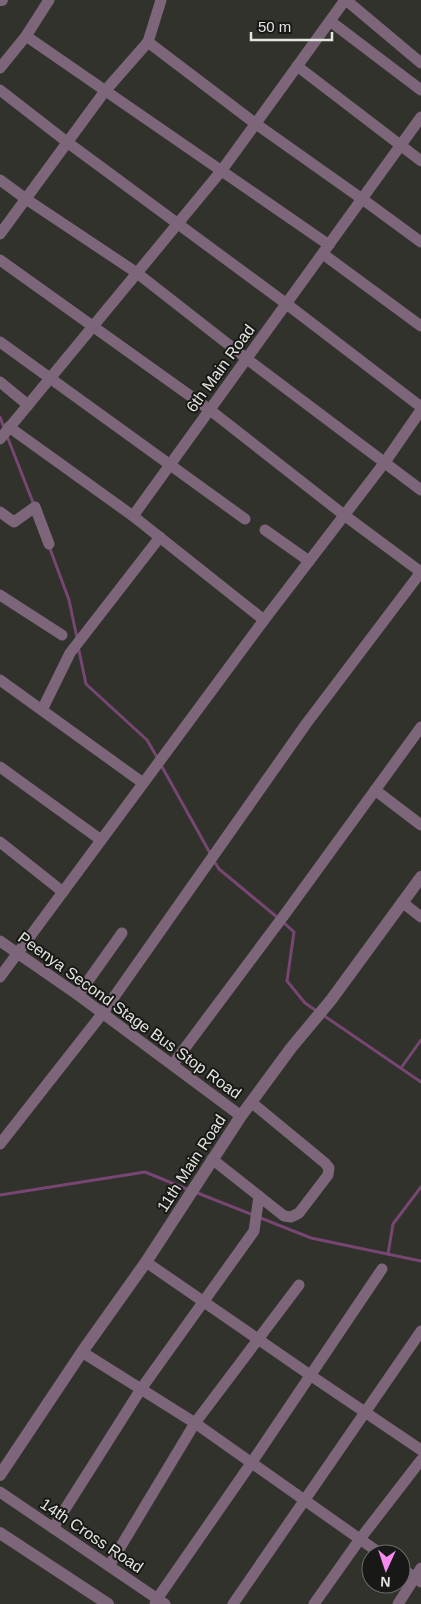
<svg xmlns="http://www.w3.org/2000/svg" width="421" height="1604" font-family="Helvetica,sans-serif">
	<rect width="100%" height="100%" fill="#30322b"/>
	<g fill="none" stroke-linecap="round" stroke-linejoin="round">
		<g stroke="#774673" stroke-width="3">
			<polyline points="0,417 4,428"/>
			<polyline points="7,436 34,505"/>
			<polyline points="49,546 69,600 77,638"/>
			<polyline points="78,646 86,684 147,740 158,759"/>
			<polyline points="161,765 210,853"/>
			<polyline points="214,861 219,869 278,918"/>
			<polyline points="283,922 294,932 287,981 305,1003 318,1012"/>
			<polyline points="323,1015 421,1082"/>
			<polyline points="401,1068 421,1040"/>
			<polyline points="195,1192 311,1238 421,1261"/>
			<polyline points="0,1195 145,1172 189,1190"/>
			<polyline points="388,1254 393,1224 421,1187"/>
		</g>
		<g stroke="#7d667a" stroke-width="11">
			<polyline points="161,0 148,42 256,124 365,201 421,242"/>
			<polyline points="346,0 421,63"/>
			<polyline points="330,21 421,90"/>
			<polyline points="26,36 329,245"/>
			<polyline points="297,66 421,161"/>
			<polyline points="0,68 26,36 49,0"/>
			<polyline points="0,90 67,142 288,305 421,407"/>
			<polyline points="0,180 26,199 137,273 247,359 421,490"/>
			<polyline points="0,234 105,91 148,42"/>
			<polyline points="323,254 421,326"/>
			<polyline points="0,260 210,410 344,515 421,572 306,724 102,1014 0,1144"/>
			<polyline points="0,342 245,519"/>
			<polyline points="0,382 28,405"/>
			<polyline points="9,427 133,516 264,620"/>
			<polyline points="0,439 222,170 345,0"/>
			<polyline points="0,512 14,522 35,507 49,544"/>
			<polyline points="133,516 421,117"/>
			<polyline points="265,530 309,561"/>
			<polyline points="0,595 62,635"/>
			<polyline points="0,680 143,783"/>
			<polyline points="42,710 70,653 160,537"/>
			<polyline points="0,767 101,840"/>
			<polyline points="375,790 421,825"/>
			<polyline points="0,842 63,892"/>
			<polyline points="402,902 421,917"/>
			<polyline points="0,941 78,995 241,1116"/>
			<polyline points="0,977 264,620 385,462 421,410"/>
			<polyline points="78,995 122,933"/>
			<polyline points="173,1064 285,914 421,727"/>
			<polyline points="212,1159 284,1216 291,1217 299,1213 328,1175 329,1168 325,1163 251,1102"/>
			<polyline points="146,1262 310,1375 421,1450"/>
			<polyline points="82,1352 195,1423 381,1554"/>
			<polyline points="0,1492 165,1604"/>
			<polyline points="53,1528 141,1389 254,1231 259,1196"/>
			<polyline points="109,1566 195,1423 299,1285"/>
			<polyline points="401,1568 421,1582"/>
			<polyline points="155,1604 157,1599 252,1462 382,1269"/>
			<polyline points="233,1604 421,1331"/>
			<polyline points="314,1604 360,1539 421,1460"/>
			<polyline points="398,1604 421,1568"/>
		</g>
		<g stroke="#7d667a" stroke-width="12">
			<polyline points="0,0 2,0"/>
			<polyline points="0,1475 82,1352 146,1262 241,1116 291,1048 331,1000 421,877"/>
			<polyline points="0,1533 108,1604"/>
		</g>
	</g>
	<g text-anchor="middle" stroke-width="4" stroke-linejoin="round" paint-order="stroke">
		<g font-size="16" fill="#e3e5e0" stroke="#181916">
			<text transform="translate(220 368) rotate(-54)" y="6">6th Main Road</text>
			<text transform="translate(130 1015) rotate(36)" y="6">Peenya Second Stage Bus Stop Road</text>
			<text transform="translate(191 1163) rotate(-57)" y="6">11th Main Road</text>
			<text transform="translate(92 1535) rotate(34)" y="6">14th Cross Road</text>
		</g>
	</g>
	<g transform="translate(386 1569) rotate(183)"><circle r="24" fill="#181916" stroke="#696b67"/>
	<path d="M0-4L9 19L0 12L-9 19Z" fill="#f589ee"/>
	<text y="-8" font-size="14" font-weight="bold" text-anchor="middle" fill="#e3e5e0">N</text>
	</g>
	<path d="M251 32v8h81v-8" fill="none" stroke="#e3e5e0" stroke-width="2.5"/>
	<text x="258" y="32" font-size="15" fill="#e3e5e0" stroke="#181916" stroke-width="4" paint-order="stroke">50 m</text>
</svg>
